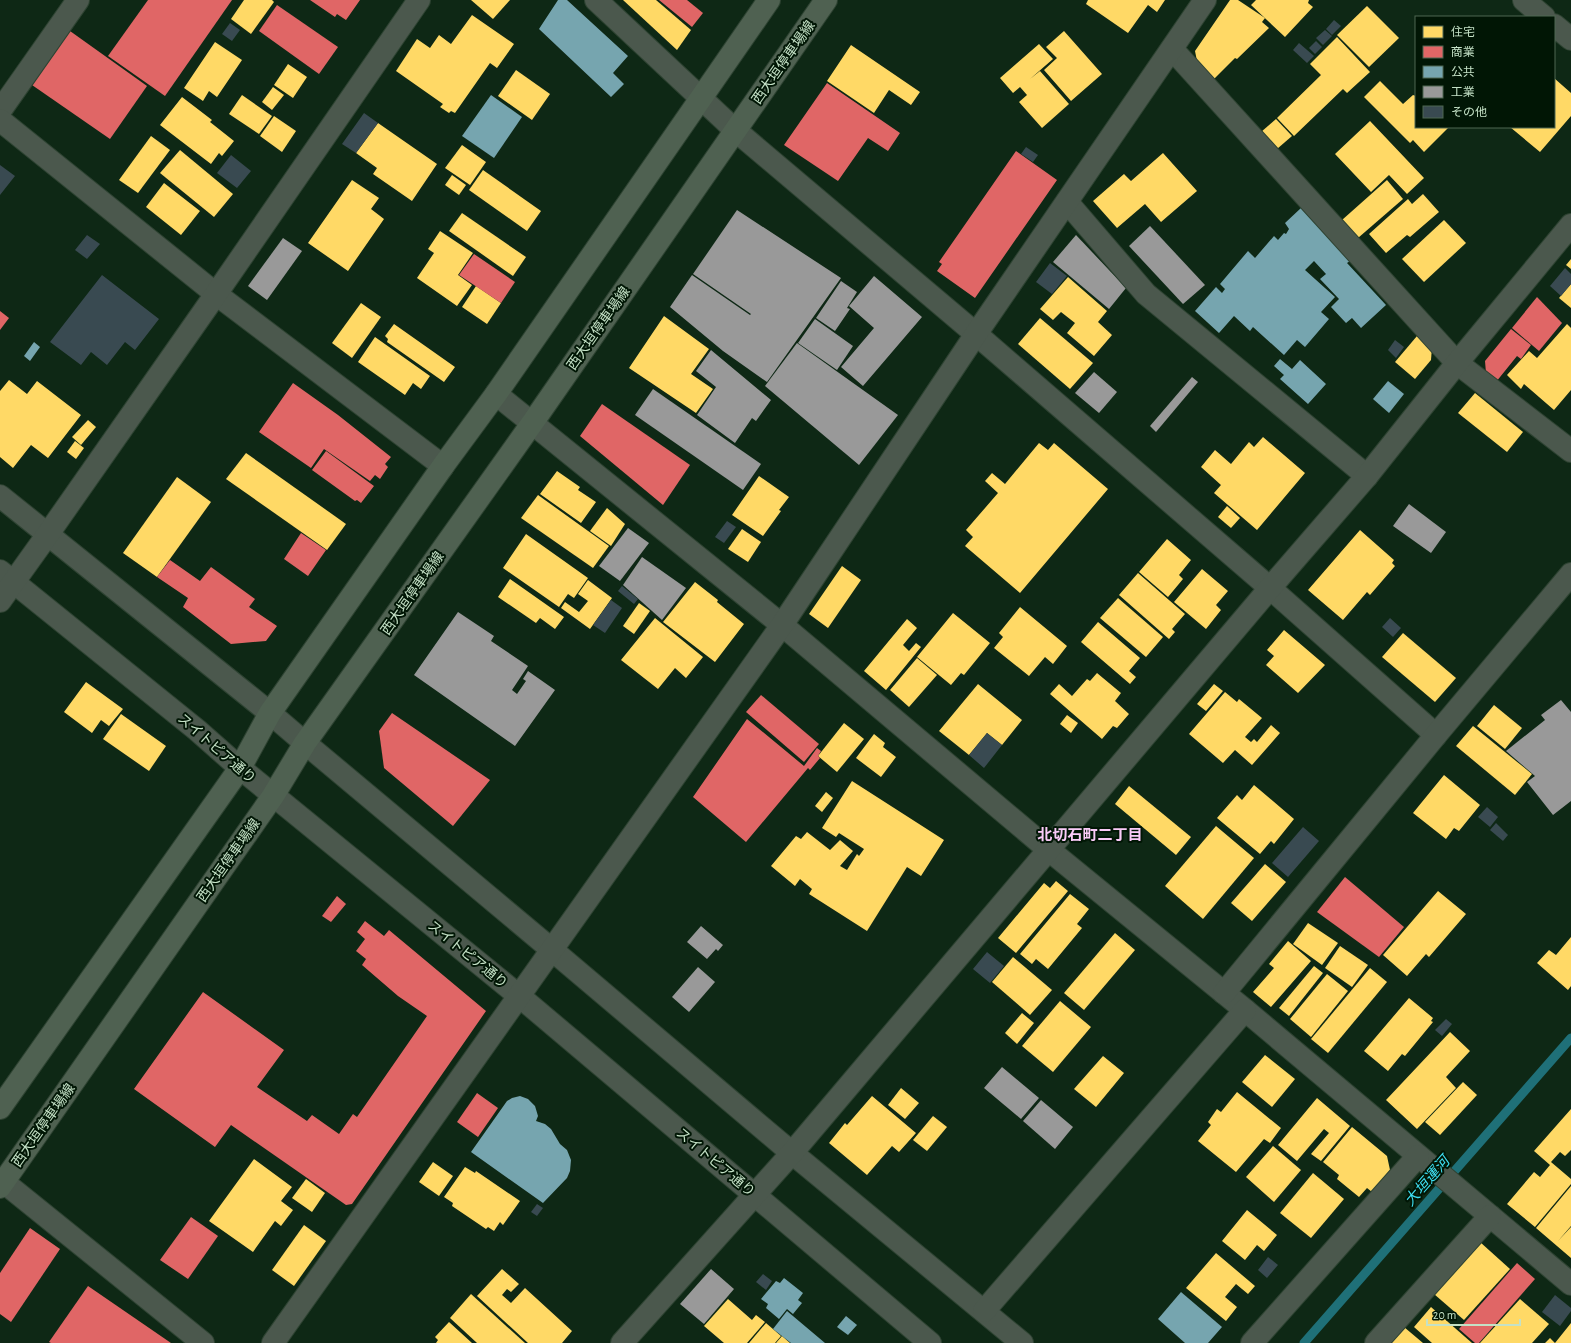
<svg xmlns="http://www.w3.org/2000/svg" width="1571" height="1343" font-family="'Alegreya Sans','Noto Sans JP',sans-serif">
	<rect width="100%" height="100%" fill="#0e2815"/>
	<g fill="#ffd966">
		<polygon points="244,0 272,0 274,2 251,34 231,19"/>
		<polygon points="471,0 510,0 493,19"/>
		<polygon points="623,0 656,0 691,30 677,50"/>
		<polygon points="1088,0 1165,0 1157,12 1148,5 1128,33 1086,4"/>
		<polygon points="1230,0 1238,0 1265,18 1262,22 1269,28 1237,59 1235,58 1214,79 1197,61 1195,51"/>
		<polygon points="1256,0 1309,0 1308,3 1313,7 1285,37 1251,5"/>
		<polygon points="1367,6 1399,38 1369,67 1337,35"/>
		<polygon points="472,15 514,44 497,68 490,63 455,113 451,111 449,113 440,107 443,104 396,71 417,39 430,48 439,35 451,44"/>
		<polygon points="1064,31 1102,74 1071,101 1044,70 1057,58 1046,47"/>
		<polygon points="1337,37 1370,72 1347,93 1343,89 1294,136 1277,118 1321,75 1310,64"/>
		<polygon points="215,42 242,60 217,97 209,91 203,101 184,88"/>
		<polygon points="1039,44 1053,59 1030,79 1040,71 1069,104 1042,128 1019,102 1027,95 1020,87 1013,93 1000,78"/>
		<polygon points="851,45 920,92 911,105 889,90 874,113 827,81"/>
		<polygon points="288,64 307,77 293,98 274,85"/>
		<polygon points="516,70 550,94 532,120 498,96"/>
		<polygon points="1554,78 1571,93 1571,116 1540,152 1510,127 1554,127"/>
		<polygon points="1380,81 1403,104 1413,95 1416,96 1416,127 1449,127 1424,152 1413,140 1410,143 1364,97"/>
		<polygon points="273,87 284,95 272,110 262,102"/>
		<polygon points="242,95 272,116 259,134 229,114"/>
		<polygon points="182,97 212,120 210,122 234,141 222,156 219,153 211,164 160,125"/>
		<polygon points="274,116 296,131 282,152 260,136"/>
		<polygon points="1276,119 1292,136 1277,149 1261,132"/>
		<polygon points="1370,121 1424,178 1407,194 1389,175 1371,192 1335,154"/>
		<polygon points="378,123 437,164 412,201 373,174 377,168 356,153"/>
		<polygon points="151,136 170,150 138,193 119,180"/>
		<polygon points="462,145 486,162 470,185 445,168"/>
		<polygon points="180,150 233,194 214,217 160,173"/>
		<polygon points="1163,153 1197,191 1161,222 1145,204 1117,228 1093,201 1124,174 1131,181"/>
		<polygon points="483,170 541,211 527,231 469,190"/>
		<polygon points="452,175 466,185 459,195 445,185"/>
		<polygon points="352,180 379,198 371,209 384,219 348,271 308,243"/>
		<polygon points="1387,180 1403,199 1358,238 1342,220"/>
		<polygon points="164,183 200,211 181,235 146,207"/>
		<polygon points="1423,194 1439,212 1410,237 1407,235 1386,253 1369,234 1408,199 1412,204"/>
		<polygon points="462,213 526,257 513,276 449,231"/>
		<polygon points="1444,220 1466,243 1424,282 1402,259"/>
		<polygon points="440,231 473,253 458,275 472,285 457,306 417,278 434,253 428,249"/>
		<polygon points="1571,259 1571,269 1566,265"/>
		<polygon points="1068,277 1107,311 1098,322 1112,335 1094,356 1067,333 1075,323 1061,312 1053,320 1040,309"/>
		<polygon points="1571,284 1571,308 1559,298"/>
		<polygon points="476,286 501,303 487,324 462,307"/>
		<polygon points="361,303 381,317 352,358 332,343"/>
		<polygon points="664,316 709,349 691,374 713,389 696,413 629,368"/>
		<polygon points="1040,318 1093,363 1070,389 1018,344"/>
		<polygon points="394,324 455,367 444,382 387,342 388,339 385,336"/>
		<polygon points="1567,324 1571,328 1571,390 1554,410 1524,384 1521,389 1507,375 1529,351 1537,358"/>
		<polygon points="1417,336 1432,347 1431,360 1415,379 1395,362"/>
		<polygon points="375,337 430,376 421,389 413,383 405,395 358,362"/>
		<polygon points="9,380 27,394 37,381 81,415 48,458 31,445 13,468 0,457 0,391"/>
		<polygon points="1475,393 1523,432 1507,452 1458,413"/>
		<polygon points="88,420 96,427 81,445 72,437"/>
		<polygon points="1263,437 1305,473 1257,530 1214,493 1221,485 1201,467 1215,450 1231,464 1249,442 1254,447"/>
		<polygon points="75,441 84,448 76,459 67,452"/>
		<polygon points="1039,443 1048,450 1054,443 1108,489 1020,593 965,546 973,537 966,530 998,493 985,481 992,473 1005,484"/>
		<polygon points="246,453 346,524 327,550 226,479"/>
		<polygon points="557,471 580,487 578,490 596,502 581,523 540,494"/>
		<polygon points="759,476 789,497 779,510 781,511 763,536 732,515"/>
		<polygon points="177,477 211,502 157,577 123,553"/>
		<polygon points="538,495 609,546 593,568 521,518"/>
		<polygon points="1227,506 1240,518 1231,528 1218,517"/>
		<polygon points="607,508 625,524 611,546 590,531"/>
		<polygon points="742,529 761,542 748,562 728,549"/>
		<polygon points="1360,530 1394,560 1392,563 1395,566 1370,595 1367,592 1343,620 1308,590"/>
		<polygon points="526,534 588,578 574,598 568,594 559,607 503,568"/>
		<polygon points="1167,539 1191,560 1179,575 1183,579 1168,597 1139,572"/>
		<polygon points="842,566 861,580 828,628 809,614"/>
		<polygon points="1202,569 1228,591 1216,605 1221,610 1206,629 1174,602"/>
		<polygon points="1138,573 1185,614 1172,629 1175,632 1169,639 1119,595"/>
		<polygon points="510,579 564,617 555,629 540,618 536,623 498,597"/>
		<polygon points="588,580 612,598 590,629 561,608 565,602 579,612 588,601 578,594"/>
		<polygon points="695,582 718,600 717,602 744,624 715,662 663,622"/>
		<polygon points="1118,598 1163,637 1146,657 1100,618"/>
		<polygon points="639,603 650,611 634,634 623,626"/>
		<polygon points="1020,607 1067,646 1053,664 1045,657 1029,676 994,648 1003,637 999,633"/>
		<polygon points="953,613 990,643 964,675 961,673 951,685 917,657"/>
		<polygon points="655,618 703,657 686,678 675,668 658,689 621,660"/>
		<polygon points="907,619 917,628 903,645 909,651 916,643 921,647 886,690 864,671"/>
		<polygon points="1098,622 1140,658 1129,671 1136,677 1130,684 1081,642"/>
		<polygon points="1284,630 1325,665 1298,693 1266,665 1274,656 1267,650"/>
		<polygon points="1403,633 1456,678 1435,702 1382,657"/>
		<polygon points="917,658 937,675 909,707 890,690"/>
		<polygon points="1097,673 1121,693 1115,701 1129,714 1117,728 1113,726 1102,739 1050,694 1059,684 1072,696 1087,679 1090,681"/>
		<polygon points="86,682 123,709 109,726 101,720 92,733 64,712"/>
		<polygon points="978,684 1022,720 1002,745 987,733 969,755 939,731"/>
		<polygon points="1214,684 1223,691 1206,711 1197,704"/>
		<polygon points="1225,692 1237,702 1239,699 1262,718 1245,737 1251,742 1254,739 1257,742 1271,725 1280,733 1252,765 1235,750 1223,763 1189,734"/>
		<polygon points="1494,705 1522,728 1505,749 1477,726"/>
		<polygon points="121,714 166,746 149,771 103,739"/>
		<polygon points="1067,715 1078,723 1071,733 1060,724"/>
		<polygon points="844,723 864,739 837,772 818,756"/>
		<polygon points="1473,726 1532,774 1515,795 1456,746"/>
		<polygon points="874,734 885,743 883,747 896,757 881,777 856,758"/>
		<polygon points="1444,775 1480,805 1459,831 1454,828 1446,839 1413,813"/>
		<polygon points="852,781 944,840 921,876 907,867 867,931 809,894 812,889 800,879 795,886 771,866 796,836 801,839 807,832 830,850 840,840 853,851 840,866 847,870 857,854 859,856 864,849 839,833 836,837 822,828"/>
		<polygon points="1254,785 1294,819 1274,844 1271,841 1260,854 1217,818 1237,795 1242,800"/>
		<polygon points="1129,786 1191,837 1176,855 1115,804"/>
		<polygon points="826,792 833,798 822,812 815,806"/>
		<polygon points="1216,826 1254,858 1203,919 1165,886"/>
		<polygon points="1265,864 1286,882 1252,921 1231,903"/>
		<polygon points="1056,881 1068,891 1016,953 998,938 1044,883 1050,888"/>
		<polygon points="1438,891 1466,914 1429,957 1426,954 1407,976 1383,955"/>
		<polygon points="1070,894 1089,909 1077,924 1082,928 1048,969 1036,959 1032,964 1020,954"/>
		<polygon points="1308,923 1338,943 1322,965 1293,944"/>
		<polygon points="1115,933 1135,950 1084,1010 1064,993"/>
		<polygon points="1571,937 1571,986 1568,990 1537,963 1549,950 1556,955"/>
		<polygon points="1288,941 1311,961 1271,1007 1253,992 1274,968 1269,964"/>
		<polygon points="1340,946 1368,965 1352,987 1325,968"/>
		<polygon points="1013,957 1052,990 1030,1015 992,982"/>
		<polygon points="1314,966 1323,973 1289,1016 1279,1008"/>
		<polygon points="1370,968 1387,982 1328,1053 1311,1039"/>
		<polygon points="1327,974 1348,991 1311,1037 1290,1019"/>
		<polygon points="1409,998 1433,1018 1431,1021 1433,1022 1405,1056 1402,1054 1388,1071 1364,1051"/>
		<polygon points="1060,1001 1091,1027 1053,1072 1022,1046"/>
		<polygon points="1022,1013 1034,1023 1017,1044 1005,1033"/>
		<polygon points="1450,1032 1470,1051 1446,1077 1456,1088 1417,1129 1386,1100"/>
		<polygon points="1265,1055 1295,1079 1272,1107 1242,1082"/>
		<polygon points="1103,1056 1124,1073 1096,1107 1074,1089"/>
		<polygon points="1463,1082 1477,1095 1440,1135 1425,1122"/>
		<polygon points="901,1088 919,1103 905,1119 888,1105"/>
		<polygon points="1237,1092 1281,1128 1270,1143 1264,1139 1236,1172 1198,1141 1211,1125 1208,1122 1217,1109 1221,1112"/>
		<polygon points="872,1096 916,1133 899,1152 892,1146 867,1175 829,1143 845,1123 847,1125"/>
		<polygon points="1317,1098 1350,1126 1321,1161 1311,1154 1329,1133 1324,1129 1297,1161 1278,1145"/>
		<polygon points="1571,1109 1571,1150 1565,1156 1560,1152 1551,1162 1571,1179 1571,1184 1535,1227 1507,1204 1534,1172 1540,1177 1550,1165 1534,1151"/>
		<polygon points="933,1116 947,1127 927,1151 913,1140"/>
		<polygon points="1352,1127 1387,1156 1390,1170 1372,1192 1367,1188 1359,1197 1337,1179 1339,1175 1323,1162"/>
		<polygon points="1273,1146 1301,1170 1274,1202 1246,1177"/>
		<polygon points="254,1159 292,1187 281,1201 293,1210 281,1226 275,1221 253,1252 209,1221"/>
		<polygon points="433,1162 453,1176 439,1196 419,1182"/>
		<polygon points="465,1167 475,1173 476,1171 520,1201 503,1225 500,1222 494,1231 488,1227 486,1229 452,1206 453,1203 444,1197"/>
		<polygon points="1313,1173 1344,1199 1311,1238 1280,1213"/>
		<polygon points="306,1179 325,1193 312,1212 292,1198"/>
		<polygon points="1571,1186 1571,1226 1558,1241 1571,1227 1571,1258 1536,1228"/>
		<polygon points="1247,1210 1277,1235 1264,1251 1257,1245 1245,1260 1222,1241"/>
		<polygon points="304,1225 326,1241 294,1286 272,1270"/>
		<polygon points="1480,1242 1510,1269 1464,1320 1434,1294"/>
		<polygon points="1216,1253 1255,1286 1248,1294 1236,1284 1225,1297 1237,1307 1226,1321 1186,1288"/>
		<polygon points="502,1269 519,1284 511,1292 507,1289 502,1295 511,1303 525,1288 572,1331 562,1343 528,1343 477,1296"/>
		<polygon points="471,1294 525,1343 477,1343 450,1318"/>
		<polygon points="728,1299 752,1320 756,1315 765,1322 747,1343 724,1343 704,1326"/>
		<polygon points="1520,1299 1549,1324 1532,1343 1480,1343"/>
		<polygon points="1431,1307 1472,1343 1432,1343 1414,1327"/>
		<polygon points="449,1322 472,1343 436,1343 438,1340 435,1337"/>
		<polygon points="766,1323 781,1336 775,1343 749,1343"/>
		<polygon points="1571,1323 1571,1343 1545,1343 1550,1338 1555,1343"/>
		<polygon points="1404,1327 1423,1343 1389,1343"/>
		<polygon points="782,1336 790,1343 776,1343"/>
	</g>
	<g fill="#e06666">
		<polygon points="148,0 232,0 165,96 108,56"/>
		<polygon points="310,0 360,0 346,20 337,14 335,17"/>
		<polygon points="659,0 687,0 703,13 692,27"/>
		<polygon points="277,5 338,47 319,74 259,31"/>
		<polygon points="70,31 147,86 110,139 32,85"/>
		<polygon points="827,83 900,133 888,151 868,138 838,181 784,145"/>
		<polygon points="1016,151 1057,180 975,298 937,271 942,264 939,262"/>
		<polygon points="474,254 515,282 501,303 459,275"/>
		<polygon points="1537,297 1562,323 1539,351 1512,328"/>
		<polygon points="0,311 9,318 0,330"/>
		<polygon points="1511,329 1531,345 1521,359 1517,356 1496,382 1486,373 1485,361"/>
		<polygon points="293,383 338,415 391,457 385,464 388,467 380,479 375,475 370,481 324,449 311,468 259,432"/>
		<polygon points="602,404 690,465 663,505 580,436"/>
		<polygon points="326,451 374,486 361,503 357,500 355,501 312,470"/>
		<polygon points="301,533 326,550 308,576 284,559"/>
		<polygon points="170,560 200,581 211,567 255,599 249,607 277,626 266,641 231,644 183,607 188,598 157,577"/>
		<polygon points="761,695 819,744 804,762 746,712"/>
		<polygon points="392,713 490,780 453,826 384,768 379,731"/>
		<polygon points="747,719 804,766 817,748 821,751 818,756 820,758 810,770 808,768 746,842 693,797"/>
		<polygon points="1345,877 1404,927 1379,957 1317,912"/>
		<polygon points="337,896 346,904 331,922 322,916"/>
		<polygon points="365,921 384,936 389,930 486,1011 352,1204 346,1205 231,1125 215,1147 134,1089 203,992 284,1050 257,1087 307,1121 312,1115 339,1134 353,1114 357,1117 427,1016 398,996 362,965 366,959 356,951 365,939 357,932"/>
		<polygon points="477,1093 498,1108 478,1137 457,1122"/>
		<polygon points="191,1217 218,1236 188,1279 160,1260"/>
		<polygon points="30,1228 60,1249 11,1322 0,1314 0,1273"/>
		<polygon points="1517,1263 1535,1279 1479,1343 1475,1343 1459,1329"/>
		<polygon points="88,1286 171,1343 51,1343 49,1342"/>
	</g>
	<g fill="#76a5af">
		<polygon points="558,0 567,0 628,56 613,73 624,84 611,97 539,29"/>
		<polygon points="491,95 522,117 494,158 462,136"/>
		<polygon points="1301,208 1350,261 1347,263 1386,305 1361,328 1352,318 1346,323 1331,307 1339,299 1320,279 1326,274 1314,261 1305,270 1335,297 1321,312 1329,319 1305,347 1297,340 1284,355 1253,327 1250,331 1234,316 1219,333 1195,311 1216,287 1222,293 1225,289 1220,284 1248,251 1255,258 1274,236 1278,240 1284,233 1286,234 1289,229 1285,223"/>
		<polygon points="34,342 40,347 30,361 24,356"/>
		<polygon points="1280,359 1292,369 1300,360 1326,384 1308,404 1280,379 1284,375 1274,366"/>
		<polygon points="1388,381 1404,394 1389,413 1373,399"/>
		<polygon points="520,1096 528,1099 535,1106 538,1116 536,1121 545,1124 551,1129 560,1144 567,1150 571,1160 570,1171 567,1178 543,1203 471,1152 507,1101 512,1098"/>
		<polygon points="784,1278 803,1293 798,1300 802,1303 793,1314 787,1309 779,1319 766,1308 768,1304 761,1299 776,1281 780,1283"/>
		<polygon points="1181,1292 1222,1327 1208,1343 1185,1343 1158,1319"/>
		<polygon points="787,1311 825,1343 791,1343 773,1329"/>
		<polygon points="846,1316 857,1325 848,1335 837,1327"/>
	</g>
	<g fill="#999">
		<polygon points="737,210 841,278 767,382 723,351 670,307 692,275 750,315 751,314 693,274"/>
		<polygon points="1150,226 1205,285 1183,304 1129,246"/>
		<polygon points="1076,235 1126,288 1109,309 1053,262"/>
		<polygon points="283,238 302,251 267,300 248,286"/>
		<polygon points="874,276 922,317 863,386 841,367 874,328 849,306"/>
		<polygon points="841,281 857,292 847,308 850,309 835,331 816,318"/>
		<polygon points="815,319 853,346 837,370 798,343"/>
		<polygon points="797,343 898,415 859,465 765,386"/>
		<polygon points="711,350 771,400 756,421 752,418 735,443 697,415 716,387 696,371"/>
		<polygon points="1094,372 1117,392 1099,413 1075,393"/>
		<polygon points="1192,377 1198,382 1156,432 1150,426"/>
		<polygon points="653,389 761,464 743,490 635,415"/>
		<polygon points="1409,504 1446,532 1431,553 1393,526"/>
		<polygon points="628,528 649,543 620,581 599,566"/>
		<polygon points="642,557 686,588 662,620 623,585"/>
		<polygon points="458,612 494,636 491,641 528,666 512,690 517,694 526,681 523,679 528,671 555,690 515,746 414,675"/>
		<polygon points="1561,700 1571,712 1571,801 1553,815 1527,782 1535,776 1506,751 1545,720 1541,715"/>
		<polygon points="701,926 723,945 718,951 716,949 707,959 687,942"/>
		<polygon points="698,967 715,982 689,1012 672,997"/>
		<polygon points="1002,1067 1039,1098 1021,1119 984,1088"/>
		<polygon points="1041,1100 1073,1127 1055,1149 1023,1121"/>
		<polygon points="711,1269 734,1289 704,1324 680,1304"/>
	</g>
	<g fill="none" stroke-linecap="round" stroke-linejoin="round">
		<polyline stroke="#1f7078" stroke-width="9" points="1304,1343 1571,1038"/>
	</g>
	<g fill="#394a51">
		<polygon points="1334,20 1341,26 1332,35 1326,29"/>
		<polygon points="230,23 240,30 232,41 222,34"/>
		<polygon points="1325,30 1332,36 1323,45 1316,38"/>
		<polygon points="1316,41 1322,47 1315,54 1309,48"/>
		<polygon points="1299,43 1314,56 1307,63 1293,50"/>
		<polygon points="364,113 378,123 356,153 342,144"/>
		<polygon points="1026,147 1038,155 1033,162 1021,154"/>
		<polygon points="231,155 251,171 237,188 217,173"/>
		<polygon points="0,165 15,176 0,195"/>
		<polygon points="87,235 100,244 87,259 75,250"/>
		<polygon points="1050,263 1067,276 1052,294 1036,282"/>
		<polygon points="1565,268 1571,274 1571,284 1561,296 1550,286"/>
		<polygon points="102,275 159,319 135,350 125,342 107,365 91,352 81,365 50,342"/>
		<polygon points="1395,340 1404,347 1396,358 1388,350"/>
		<polygon points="727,521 736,527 724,543 715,537"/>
		<polygon points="622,586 638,599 634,604 618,591"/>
		<polygon points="611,600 622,608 605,633 593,625"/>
		<polygon points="1390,618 1401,628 1393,637 1382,627"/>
		<polygon points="987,733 1002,745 984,768 969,755"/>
		<polygon points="1487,807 1498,817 1490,827 1478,817"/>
		<polygon points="1496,823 1508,835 1503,841 1490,830"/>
		<polygon points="1303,827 1319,841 1288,877 1272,863"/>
		<polygon points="987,952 1004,966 990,983 973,969"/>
		<polygon points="1446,1019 1452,1024 1442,1036 1435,1030"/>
		<polygon points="537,1204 543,1208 537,1216 531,1212"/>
		<polygon points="1268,1257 1278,1265 1267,1278 1258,1270"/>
		<polygon points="763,1274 772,1281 766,1290 756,1282"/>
		<polygon points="1555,1295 1571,1308 1571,1311 1560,1326 1542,1312"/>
	</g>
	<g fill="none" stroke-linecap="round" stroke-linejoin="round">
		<g stroke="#2e4332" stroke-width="24">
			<g id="minor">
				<polyline points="596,0 735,130 976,334 1270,588 1436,735"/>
				<polyline points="1524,0 1544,17"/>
				<polyline points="1554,25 1571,39"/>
				<polyline points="1172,49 1457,363 1571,451"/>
				<polyline points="0,111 78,0"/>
				<polyline points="0,120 216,294 443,466"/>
				<polyline points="1067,202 1146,294 1367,476"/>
				<polyline points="496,394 782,625 1049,850 1245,1010 1571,1284"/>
				<polyline points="0,496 270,713 305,743 551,949 792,1153 1022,1343"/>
				<polyline points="0,571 197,730 240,768 518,995 930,1343"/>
				<polyline points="0,601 48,534 216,294 419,0"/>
				<polyline points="1224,993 1436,735 1571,574"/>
				<polyline points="0,1179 203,1343"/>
				<polyline points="984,1311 1245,1010"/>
				<polyline points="273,1343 782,625 976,334 1205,0"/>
				<polyline points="622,1343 792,1153 1270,588 1367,476 1457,363 1571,225"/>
				<polyline points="1252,1343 1418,1156"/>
				<polyline points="1376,1343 1490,1216"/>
			</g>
		</g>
		<g stroke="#2e4332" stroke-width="24">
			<g id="major">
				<polyline points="0,1108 240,768 270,713 443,466 496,394 769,0"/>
				<polyline points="0,1187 273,796 305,743 533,422 826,0"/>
			</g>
		</g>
		<use href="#minor" stroke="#4b584d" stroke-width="22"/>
		<use href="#major" stroke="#4f6151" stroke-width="22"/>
	</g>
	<g text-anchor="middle" stroke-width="4" stroke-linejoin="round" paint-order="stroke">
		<g font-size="14" fill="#c4e1c6" stroke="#011605">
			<text transform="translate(783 62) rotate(-55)" y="5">西大垣停車場線</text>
			<text transform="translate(598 328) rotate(-55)" y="5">西大垣停車場線</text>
			<text transform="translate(412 593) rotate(-55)" y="5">西大垣停車場線</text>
			<text transform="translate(217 748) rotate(41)" y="5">スイトピア通り</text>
			<text transform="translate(228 860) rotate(-55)" y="5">西大垣停車場線</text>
			<text transform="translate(468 954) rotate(39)" y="5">スイトピア通り</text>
			<text transform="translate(43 1125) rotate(-55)" y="5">西大垣停車場線</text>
			<text transform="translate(716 1162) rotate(40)" y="5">スイトピア通り</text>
		</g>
		<g font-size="15" font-weight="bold" fill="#facbf8" stroke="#011605">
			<text x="1090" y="840">北切石町二丁目</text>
		</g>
		<g font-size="15" font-style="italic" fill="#3edff3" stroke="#011605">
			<text transform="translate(1427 1181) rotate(-49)" y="5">大垣運河</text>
		</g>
	</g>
	<rect x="1415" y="16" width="140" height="112" fill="#011605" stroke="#4f6752"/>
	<rect x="1423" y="26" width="20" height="12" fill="#ffd966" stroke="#4f6752"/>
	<text x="1451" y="36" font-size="12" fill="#c4e1c6">住宅</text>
	<rect x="1423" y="46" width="20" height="12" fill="#e06666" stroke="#4f6752"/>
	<text x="1451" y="56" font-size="12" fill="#c4e1c6">商業</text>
	<rect x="1423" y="66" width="20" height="12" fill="#76a5af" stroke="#4f6752"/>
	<text x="1451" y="76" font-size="12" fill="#c4e1c6">公共</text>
	<rect x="1423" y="86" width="20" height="12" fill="#999999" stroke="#4f6752"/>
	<text x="1451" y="96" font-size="12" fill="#c4e1c6">工業</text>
	<rect x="1423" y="106" width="20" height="12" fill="#394a51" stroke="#4f6752"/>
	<text x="1451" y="116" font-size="12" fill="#c4e1c6">その他</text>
	<path d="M1427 1319v6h93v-6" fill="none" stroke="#c4e1c6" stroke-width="2"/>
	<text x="1433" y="1319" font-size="12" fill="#c4e1c6" stroke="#011605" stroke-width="3" paint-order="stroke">20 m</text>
</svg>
